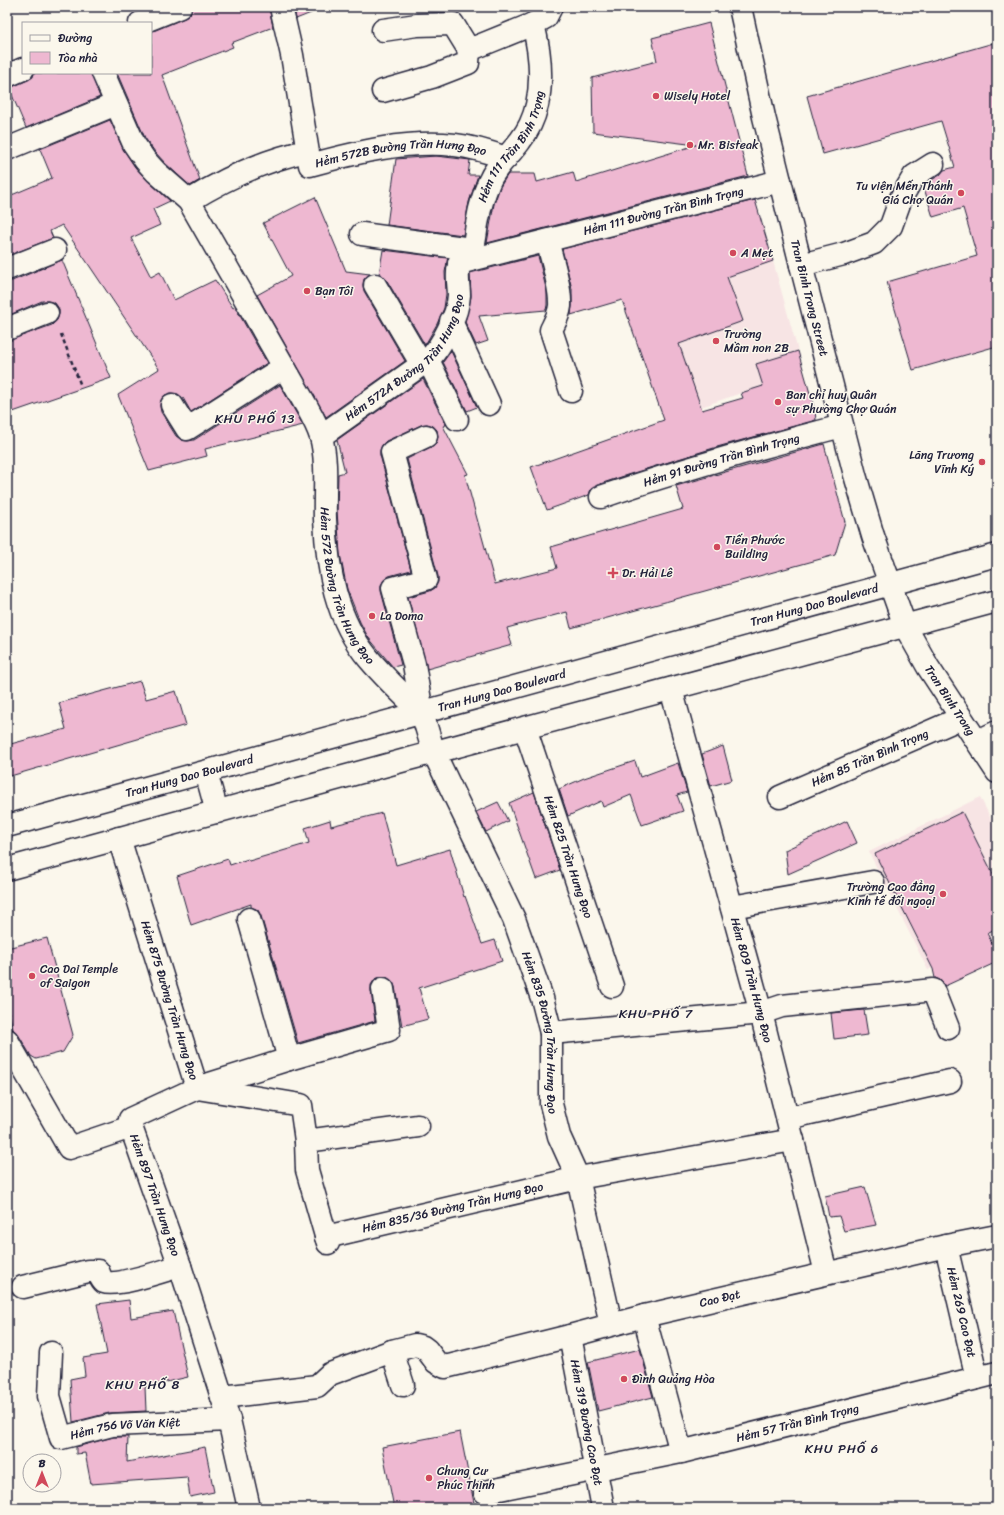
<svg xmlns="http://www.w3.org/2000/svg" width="1004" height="1515" font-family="Sriracha,sans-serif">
	<rect width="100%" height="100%" fill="#fbf7ec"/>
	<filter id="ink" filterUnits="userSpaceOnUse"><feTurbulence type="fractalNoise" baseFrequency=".025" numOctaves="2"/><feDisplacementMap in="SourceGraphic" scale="8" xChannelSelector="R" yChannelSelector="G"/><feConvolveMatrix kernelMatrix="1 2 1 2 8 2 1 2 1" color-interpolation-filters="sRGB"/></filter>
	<g filter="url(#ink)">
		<g fill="#f7e4e4">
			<polygon points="773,261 798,351 756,364 763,386 741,393 701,407 626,312"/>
			<polygon points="980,797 997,831 997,936 928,970 869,852"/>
		</g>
		<g fill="#eeb8d1" stroke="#22223b">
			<polygon points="192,7 269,7 273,27 231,43 233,47 162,75 200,180 190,186 165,163 155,152 145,138 117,73 151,73 151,32 185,18 190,14"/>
			<polygon points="294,7 321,7 321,9 296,19"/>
			<polygon points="709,23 748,176 487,243 494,204 500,187 508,174 535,174 537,182 573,172 576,182 696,145 593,132 592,78 657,61 652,38"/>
			<polygon points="997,42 997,346 913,370 887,282 977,256 963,208 933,217 923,185 940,175 944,170 955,167 941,121 823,154 807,96"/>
			<polygon points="34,73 91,73 100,97 26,128 9,88 28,80 33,77"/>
			<polygon points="110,120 123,149 135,167 148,181 170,201 153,209 160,225 131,238 151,277 160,272 174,300 215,280 233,308 235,307 267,363 191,412 183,398 178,394 171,393 165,395 161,400 160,406 161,412 176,436 182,440 188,441 194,440 280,385 303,425 205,449 207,456 149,471 118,395 159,369 62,225 50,231 53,238 7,256 7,197 52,178 40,149"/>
			<polygon points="436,156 470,160 468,175 478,175 469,202 463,235 387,225 396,159"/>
			<polygon points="315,197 346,271 370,274 364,279 363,285 364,291 405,361 326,417 257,295 291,276 263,223"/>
			<polygon points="755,200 773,261 727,277 743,321 679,344 702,410 743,398 741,393 763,386 756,364 798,351 815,411 816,420 717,447 627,475 597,485 591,489 589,495 547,510 531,467 664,420 622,300 571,315 572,306 572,289 562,249"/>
			<polygon points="383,250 448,258 445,272 446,294 444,308 437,324 425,345 386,279 379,274"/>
			<polygon points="538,256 547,292 547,305 546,310 479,316 488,341 476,345 465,322 471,297 470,273"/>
			<polygon points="62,260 111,378 7,414 7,341 52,325 57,320 59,314 59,309 55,303 48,301 42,301 7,316 7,281 12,281"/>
			<polygon points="451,351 477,407 467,411 443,362"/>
			<polygon points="423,379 446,425 443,426 468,474 465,475 495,584 557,568 551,547 683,509 676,486 824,444 845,522 835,555 571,628 567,612 507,628 512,645 427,669 408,597 430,591 435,588 438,582 438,576 407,459 431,447 436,443 438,437 437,430 433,426 427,424 421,425 386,441 382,445 380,450 380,455 411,570 389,576 384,580 381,585 381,591 401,665 393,667 368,637 360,622 347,589 340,554 337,511 338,474 345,472 337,440"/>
			<polygon points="140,681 146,699 176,691 186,725 7,777 7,745 66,729 59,703"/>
			<polygon points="723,746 732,780 711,786 702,754"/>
			<polygon points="635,761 640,777 678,763 687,792 677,795 683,811 642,825 631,795 603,807 601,801 568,816 559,789 584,778"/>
			<polygon points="534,792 560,870 536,879 509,803"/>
			<polygon points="498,802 508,821 486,832 476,812"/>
			<polygon points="962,812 997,882 997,928 987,933 997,954 997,962 945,986 940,980 935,978 933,969 875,854"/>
			<polygon points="382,813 396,865 450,849 464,897 465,896 482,944 495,940 502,961 419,988 428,1019 402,1026 395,987 393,982 388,978 381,977 375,979 371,985 371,991 375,1021 298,1043 261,916 258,910 251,907 251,904 191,925 177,876 228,859 230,865 248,859 249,861 309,843 305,828 330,820 331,826"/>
			<polygon points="847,821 857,843 788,874 785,850"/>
			<polygon points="47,938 73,1035 63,1052 36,1059 31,1056 18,1034 13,1029 7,1005 7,948"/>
			<polygon points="864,1010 868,1035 834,1039 831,1013"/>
			<polygon points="865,1187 876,1225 844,1231 839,1216 829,1217 825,1196"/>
			<polygon points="129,1300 131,1318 173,1311 188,1377 145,1387 146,1411 109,1413 73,1422 70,1379 85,1376 83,1358 107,1354 97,1304"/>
			<polygon points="640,1349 653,1397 598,1411 588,1362"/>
			<polygon points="460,1432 475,1508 394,1508 382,1447"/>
			<polygon points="114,1437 128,1437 127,1462 205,1447 214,1492 190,1497 187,1477 91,1484 85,1453 76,1454 76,1447"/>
		</g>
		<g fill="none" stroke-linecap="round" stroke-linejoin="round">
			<g stroke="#22223b" stroke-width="25">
				<g id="minor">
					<path id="s1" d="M 281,7 L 292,55 L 310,165 C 358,152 405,140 455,145 C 473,147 489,152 506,158"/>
					<path id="s2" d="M 740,7 L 764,117 L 801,265 L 855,475 L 873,536 L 905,626 L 928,667 L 997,772"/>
					<polyline points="140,23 180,7"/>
					<polyline points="383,30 417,25 453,24 469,50 533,24 546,17 551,7"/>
					<path id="s3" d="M 103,73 L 134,144 L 145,160 L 156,172 L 189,201 L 307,407 C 312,416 318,427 321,437 C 328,463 324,492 325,519 C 327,568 336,620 369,659 C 385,678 404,696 422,713"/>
					<polyline points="7,76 23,69"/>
					<polyline points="383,91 432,77 468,63 469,50"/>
					<polyline points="7,149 116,104"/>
					<path d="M 189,201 C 226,178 264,160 307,151"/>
					<polyline points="362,234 471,249"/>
					<path d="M 547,241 C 552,259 561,288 560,306 C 559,315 555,322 551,330 L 571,391"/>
					<path id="s4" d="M 459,263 L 780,181"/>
					<polyline points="801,265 844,254 874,243 891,226 901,198 914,176 933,164"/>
					<polyline points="7,269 55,250"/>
					<polyline points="375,285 422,365"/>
					<polyline points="451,321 489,404"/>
					<polyline points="7,329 47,313"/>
					<polyline points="428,360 457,419"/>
					<polyline points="172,405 187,429 284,367"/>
					<path id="s5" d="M 321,436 L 428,360 C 442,346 458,315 459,295 C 459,286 456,275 459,265 C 461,256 471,252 474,243 C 476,235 476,227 478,219 C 480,206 484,194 489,182 C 496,165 510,155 520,141 C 528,131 534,118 537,105 C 543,78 540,51 533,24"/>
					<path id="s6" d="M 601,497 C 680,470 761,447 842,426"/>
					<path id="s7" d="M 671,689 L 761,1013 L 826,1273"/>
					<polyline points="422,713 414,664 393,588 426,579 392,452 426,436"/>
					<path id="s8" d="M 525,728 L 612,986"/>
					<polyline points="978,741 997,732"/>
					<path id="s9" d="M 434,753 L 514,919 L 542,998 L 551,1033 L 551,1104 L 559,1136 L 578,1178 L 611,1324"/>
					<path id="s10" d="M 780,797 L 961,718"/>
					<path id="s11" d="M 119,838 L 197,1088 L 301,1105 L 306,1141 L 307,1170 L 328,1243"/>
					<polyline points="732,907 873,882"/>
					<polyline points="249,919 289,1059"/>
					<polyline points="551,1033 761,1013 782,1006 933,990 948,1028"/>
					<path id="s12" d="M 7,1040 L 69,1148 L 131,1127 L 180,1266 L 222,1397 L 229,1420 L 249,1508"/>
					<polyline points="788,1118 950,1081"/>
					<polyline points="131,1127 130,1119 197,1088 289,1059 389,1030 383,989"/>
					<polyline points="306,1141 418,1126"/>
					<path id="s13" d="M 326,1237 L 578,1178 L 793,1140"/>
					<path id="s14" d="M 946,1246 L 977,1378"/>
					<path d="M 23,1287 L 88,1271 L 98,1271 C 100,1275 101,1280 104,1282 C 117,1287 166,1270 180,1266"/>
					<polyline points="644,1316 681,1452"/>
					<path id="s15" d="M 570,1336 L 603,1508"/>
					<polyline points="392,1351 403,1385"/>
					<path id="s16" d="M 51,1353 L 49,1396 L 61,1438 L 112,1425 L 229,1420"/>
					<path id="s17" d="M 222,1397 L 317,1386 L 330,1374 L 392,1351 L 415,1345 L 423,1347 L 427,1350 L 436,1362 L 445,1367 L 570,1336 L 644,1316 L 946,1246 L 997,1236"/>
					<path id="s18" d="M 485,1492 L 681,1452 L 997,1373"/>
				</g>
			</g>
			<g stroke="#22223b" stroke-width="25">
				<g id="major">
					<polyline points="422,713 434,753"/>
					<polyline points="206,772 217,812"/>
					<path id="s19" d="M 7,826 L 997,555"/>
					<polyline points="7,869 409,759 997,601"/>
				</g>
			</g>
			<polyline stroke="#22223b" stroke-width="2.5" stroke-dasharray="4 3" stroke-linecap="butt" points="61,334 81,386"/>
			<use href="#minor" stroke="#fbf7ec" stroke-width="22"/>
			<use href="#major" stroke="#fbf7ec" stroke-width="22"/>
		</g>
	</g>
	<g fill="#d1495b" stroke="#fbf7ec" stroke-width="1.5">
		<circle cx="656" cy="96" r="4"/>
		<circle cx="690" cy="145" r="4"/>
		<circle cx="961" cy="193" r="4"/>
		<circle cx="733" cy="253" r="4"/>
		<circle cx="307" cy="291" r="4"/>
		<circle cx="716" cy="341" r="4"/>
		<circle cx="778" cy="402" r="4"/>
		<circle cx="982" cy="462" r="4"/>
		<circle cx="717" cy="547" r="4"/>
		<path d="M611 567h4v4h4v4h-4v4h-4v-4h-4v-4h4z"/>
		<circle cx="372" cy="616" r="4"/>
		<circle cx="943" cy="894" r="4"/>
		<circle cx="32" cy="976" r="4"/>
		<circle cx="624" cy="1379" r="4"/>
		<circle cx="429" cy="1478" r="4"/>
	</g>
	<g text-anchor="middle" stroke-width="3" stroke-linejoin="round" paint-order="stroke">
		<g font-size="12" fill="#22223b" stroke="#fbf7ec" text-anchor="start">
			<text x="664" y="100">Wisely Hotel</text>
			<text x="698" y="149">Mr. Bisteak</text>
			<text x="953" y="190" text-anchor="end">Tu viện Mến Thánh<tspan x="953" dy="14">Giá Chợ Quán</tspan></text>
			<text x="741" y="257">A Mẹt</text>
			<text x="315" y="295">Bạn Tôi</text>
			<text x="724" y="338">Trường<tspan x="724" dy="14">Mầm non 2B</tspan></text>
			<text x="786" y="399">Ban chỉ huy Quân<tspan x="786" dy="14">sự Phường Chợ Quán</tspan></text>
			<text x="974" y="459" text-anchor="end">Lăng Trương<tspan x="974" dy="14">Vĩnh Ký</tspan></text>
			<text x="725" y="544">Tiến Phước<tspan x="725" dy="14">Building</tspan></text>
			<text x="622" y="577">Dr. Hải Lê</text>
			<text x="380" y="620">La Doma</text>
			<text x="935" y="891" text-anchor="end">Trường Cao đẳng<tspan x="935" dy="14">Kinh tế đối ngoại</tspan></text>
			<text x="40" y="973">Cao Dai Temple<tspan x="40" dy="14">of Saigon</tspan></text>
			<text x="632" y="1383">Đình Quảng Hòa</text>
			<text x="437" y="1475">Chung Cư<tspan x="437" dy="14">Phúc Thịnh</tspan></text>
		</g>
		<g font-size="12" fill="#22223b" stroke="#fbf7ec">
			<text dy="4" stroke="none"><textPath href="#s5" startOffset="367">Hẻm 111 Trần Bình Trọng</textPath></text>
			<text dy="4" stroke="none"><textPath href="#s1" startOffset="253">Hẻm 572B Đường Trần Hưng Đạo</textPath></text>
			<text dy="4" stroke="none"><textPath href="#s4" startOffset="211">Hẻm 111 Đường Trần Bình Trọng</textPath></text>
			<text dy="4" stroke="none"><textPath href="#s2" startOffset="299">Tran Binh Trong Street</textPath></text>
			<text dy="4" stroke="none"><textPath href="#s5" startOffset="118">Hẻm 572A Đường Trần Hưng Đạo</textPath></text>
			<text dy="4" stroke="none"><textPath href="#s6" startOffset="126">Hẻm 91 Đường Trần Bình Trọng</textPath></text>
			<text dy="4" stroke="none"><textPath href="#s3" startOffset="581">Hẻm 572 Đường Trần Hưng Đạo</textPath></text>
			<text dy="4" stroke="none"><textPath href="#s19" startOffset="837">Tran Hung Dao Boulevard</textPath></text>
			<text dy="4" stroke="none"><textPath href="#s19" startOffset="513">Tran Hung Dao Boulevard</textPath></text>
			<text dy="4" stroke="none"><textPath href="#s2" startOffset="728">Tran Binh Trong</textPath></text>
			<text dy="4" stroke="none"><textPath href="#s10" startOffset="98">Hẻm 85 Trần Bình Trọng</textPath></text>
			<text dy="4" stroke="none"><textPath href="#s19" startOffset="189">Tran Hung Dao Boulevard</textPath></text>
			<text dy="4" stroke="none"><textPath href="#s8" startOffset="136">Hẻm 825 Trần Hưng Đạo</textPath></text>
			<text dy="4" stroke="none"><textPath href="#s7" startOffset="302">Hẻm 809 Trần Hưng Đạo</textPath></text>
			<text dy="4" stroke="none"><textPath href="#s11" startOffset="170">Hẻm 875 Đường Trần Hưng Đạo</textPath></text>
			<text dy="4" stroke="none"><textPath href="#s9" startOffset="302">Hẻm 835 Đường Trần Hưng Đạo</textPath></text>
			<text dy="4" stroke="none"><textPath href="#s12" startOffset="262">Hẻm 897 Trần Hưng Đạo</textPath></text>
			<text dy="4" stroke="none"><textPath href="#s13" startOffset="130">Hẻm 835/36 Đường Trần Hưng Đạo</textPath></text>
			<text dy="4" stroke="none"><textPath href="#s17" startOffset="525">Cao Đạt</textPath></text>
			<text dy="4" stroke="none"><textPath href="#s14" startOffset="68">Hẻm 269 Cao Đạt</textPath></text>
			<text dy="4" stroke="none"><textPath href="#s15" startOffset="88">Hẻm 319 Đường Cao Đạt</textPath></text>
			<text dy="4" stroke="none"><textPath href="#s18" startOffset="320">Hẻm 57 Trần Bình Trọng</textPath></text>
			<text dy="4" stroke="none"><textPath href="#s16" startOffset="152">Hẻm 756 Võ Văn Kiệt</textPath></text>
		</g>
		<g font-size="13" letter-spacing="1" fill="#22223b" stroke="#fbf7ec">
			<text x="255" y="423">KHU PHỐ 13</text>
			<text x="656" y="1018">KHU PHỐ 7</text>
			<text x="143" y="1389">KHU PHỐ 8</text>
			<text x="842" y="1453">KHU PHỐ 6</text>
		</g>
	</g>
	<rect width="1004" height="1515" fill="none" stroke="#fbf7ec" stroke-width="24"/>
	<rect x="12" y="12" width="980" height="1491" fill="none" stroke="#22223b" stroke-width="1.5" filter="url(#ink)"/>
	<rect x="22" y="22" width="130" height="52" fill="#fbf7ec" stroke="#a4a2a5"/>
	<rect x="30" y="35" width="20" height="6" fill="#fbf7ec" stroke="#a4a2a5"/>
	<text x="58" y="42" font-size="12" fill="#22223b">Đường</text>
	<rect x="30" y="52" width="20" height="12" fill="#eeb8d1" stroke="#a4a2a5"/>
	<text x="58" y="62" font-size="12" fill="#22223b">Tòa nhà</text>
	<g transform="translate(42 1473)"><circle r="19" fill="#fbf7ec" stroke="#a4a2a5"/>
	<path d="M0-3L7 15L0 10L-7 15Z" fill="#d1495b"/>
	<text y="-6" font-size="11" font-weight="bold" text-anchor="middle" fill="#22223b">B</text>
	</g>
</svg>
